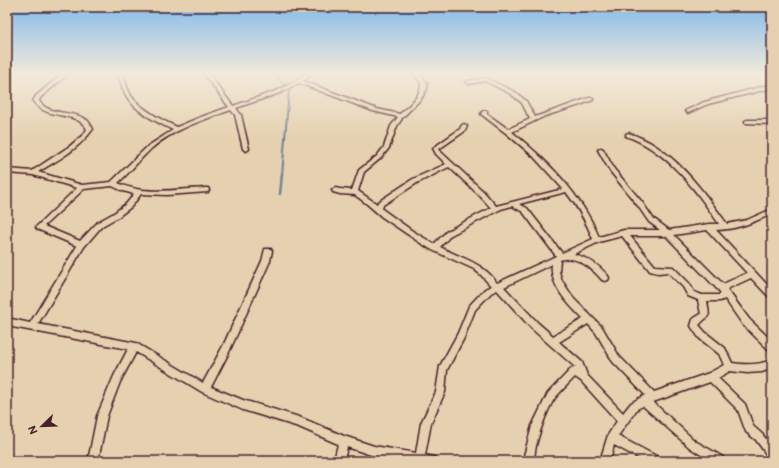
<svg xmlns="http://www.w3.org/2000/svg" width="779" height="468" font-family="'Balsamiq Sans',sans-serif">
	<rect width="100%" height="100%" fill="#e5d1af"/>
	<filter id="ink" filterUnits="userSpaceOnUse"><feTurbulence type="fractalNoise" baseFrequency=".025" numOctaves="2"/><feDisplacementMap in="SourceGraphic" scale="8" xChannelSelector="R" yChannelSelector="G"/><feConvolveMatrix kernelMatrix="1 2 1 2 8 2 1 2 1" color-interpolation-filters="sRGB"/></filter>
	<g filter="url(#ink)">
		<g fill="none" stroke-linecap="round" stroke-linejoin="round">
			<g stroke="#6f829c" stroke-width="2">
				<polyline points="273,73 287,87"/>
				<polyline points="282,175 289,90"/>
			</g>
			<polyline stroke="#6f829c" stroke-width="2.5" points="280,194 282,174"/>
			<g stroke="#4a1f2b" stroke-width="3">
				<g id="street">
					<path d="M 63,73 L 69,73 L 40,98 L 39,101 C 50,117 74,109 88,121 C 90,123 91,126 93,129 C 79,149 58,160 38,172 L 82,185 L 111,182 L 148,146 L 173,130 C 157,122 136,112 127,97 C 122,89 121,81 117,73 L 122,73 C 126,81 127,90 132,97 C 141,109 163,121 177,127 L 201,117 L 229,107 L 203,73 L 208,73 L 233,106 L 276,91 L 288,85 L 308,73 L 314,73 L 303,81 L 377,109 L 400,114 C 409,105 421,97 421,83 L 413,73 L 418,73 L 427,83 L 427,89 L 421,99 L 403,117 L 397,126 L 389,148 L 381,158 L 364,172 L 358,191 L 377,204 L 378,202 L 413,179 L 446,164 L 436,154 L 433,148 L 460,129 L 462,125 L 464,124 L 467,126 L 465,131 L 439,149 L 441,152 L 484,192 L 496,206 L 563,189 L 533,156 L 507,134 L 481,114 L 483,111 L 487,111 L 487,114 L 508,129 L 530,119 L 522,103 L 511,94 L 485,81 L 469,84 L 466,82 L 467,81 L 486,78 L 515,92 L 526,101 L 535,117 L 589,98 L 593,98 L 593,100 L 577,106 L 545,116 L 512,132 C 548,161 581,194 599,237 L 624,230 L 660,230 L 649,222 L 638,206 L 610,171 L 598,150 L 601,148 L 603,149 L 614,169 L 642,202 L 653,218 L 669,230 L 709,224 L 719,224 C 696,190 667,150 626,136 L 626,134 L 628,133 C 670,145 702,189 727,224 L 747,220 L 772,209 L 772,214 C 754,222 736,230 716,230 L 772,290 L 772,298 L 769,297 L 751,278 L 727,289 L 749,319 L 772,341 L 772,351 L 769,350 L 743,325 L 725,299 L 720,301 L 707,301 C 710,320 710,313 699,325 L 705,332 L 725,348 L 732,363 C 747,365 758,365 772,360 L 772,368 L 762,372 L 747,373 L 730,371 L 718,378 L 745,404 L 753,426 L 762,434 L 772,447 L 772,460 L 769,458 L 756,440 L 746,432 L 738,410 L 710,382 L 653,402 L 695,441 L 723,457 L 724,461 L 710,461 L 689,447 L 643,406 L 637,409 L 618,436 L 658,457 L 659,461 L 644,461 L 614,445 L 610,461 L 600,461 L 608,435 L 617,421 L 581,381 L 575,377 C 568,384 561,391 555,398 C 547,409 532,449 535,461 L 525,461 L 524,456 L 532,426 L 548,393 L 571,369 L 574,368 L 576,368 L 532,329 L 497,290 L 491,293 L 475,310 L 464,338 L 447,370 L 445,392 L 431,423 L 425,455 L 434,457 L 435,461 L 402,461 L 374,456 L 347,447 L 344,461 L 334,461 L 338,444 L 299,427 L 243,410 L 202,392 L 136,352 L 120,382 L 107,416 L 98,461 L 88,461 L 97,416 L 114,376 L 128,349 L 7,326 L 7,318 L 30,323 L 77,246 L 37,229 L 36,227 L 77,188 L 33,175 L 7,173 L 7,169 L 32,171 L 70,146 L 84,134 L 87,129 C 75,109 48,122 33,101 L 36,96 ZM 299,83 L 373,111 L 398,117 L 391,126 L 384,147 L 377,156 L 359,170 L 352,190 L 340,189 L 335,188 L 332,190 L 333,192 L 340,194 L 355,195 L 367,204 L 382,217 L 419,242 L 432,250 L 474,269 L 481,275 L 491,286 L 485,289 L 469,306 L 458,333 L 440,366 L 436,392 L 421,423 L 416,453 L 374,446 L 344,436 L 299,417 L 243,400 L 211,387 L 229,352 L 270,261 L 272,251 L 271,249 L 265,249 L 262,261 L 223,346 L 203,383 L 136,343 L 38,324 L 84,247 L 102,226 L 118,217 L 131,207 L 141,194 L 167,195 L 208,192 L 209,190 L 208,188 L 206,188 C 177,189 145,196 118,183 C 130,172 140,159 152,148 C 174,129 203,120 231,110 L 235,115 L 243,149 L 246,151 L 248,150 L 249,149 L 241,115 L 236,108 L 280,93 ZM 449,167 L 480,196 L 491,208 L 447,231 L 434,244 L 411,230 L 382,209 L 383,205 L 417,183 ZM 112,186 L 123,191 L 134,194 L 127,203 L 114,213 L 98,222 L 80,241 L 44,226 L 84,189 ZM 566,192 C 578,207 586,222 593,239 L 562,253 L 527,208 L 519,204 ZM 512,206 L 523,212 L 556,256 L 497,283 C 484,263 461,258 440,247 L 451,235 L 501,209 ZM 707,230 L 747,273 L 723,284 L 674,235 ZM 622,236 L 650,271 L 658,273 L 668,272 L 683,287 L 688,296 L 698,300 L 701,314 L 693,319 L 691,326 L 699,338 L 719,354 L 724,365 L 709,373 L 654,392 L 619,356 L 602,327 L 574,299 L 561,279 L 559,271 L 560,260 C 576,254 593,269 602,280 L 605,281 L 608,280 L 609,278 L 608,276 C 598,264 588,258 574,254 L 599,242 ZM 630,236 L 666,236 L 721,293 L 719,295 L 702,295 L 694,292 L 689,283 L 673,267 L 655,266 ZM 552,264 C 549,285 569,305 583,319 L 553,336 L 538,323 L 504,287 ZM 588,324 L 596,333 L 613,362 L 645,395 L 631,403 L 623,413 L 587,375 L 582,362 L 559,342 Z"/>
					<polygon points="772,84 772,88 708,104 690,112 688,113 685,111 704,102"/>
					<polygon points="747,120 772,120 772,124 745,123 745,121"/>
				</g>
			</g>
			<use href="#street" fill="#e5d1af" fill-rule="evenodd"/>
		</g>
	</g>
	<linearGradient id="sky" x2="0" y2="1"><stop stop-color="#81bae8"/><stop offset="0.53" stop-color="#f3eadb"/><stop offset="1" stop-color="#f3eadb" stop-opacity="0"/></linearGradient>
	<rect width="779" height="139" fill="url(#sky)"/>
	<rect width="779" height="468" fill="none" stroke="#e5d1af" stroke-width="24"/>
	<rect x="12" y="12" width="755" height="444" fill="none" stroke="#4a1f2b" stroke-width="1.5" filter="url(#ink)"/>
	<g transform="translate(42 426) rotate(247)" stroke="#e5d1af" stroke-width="3" paint-order="stroke">
	<path d="M0-3L7 15L0 10L-7 15Z" fill="#4a1f2b"/>
	<text y="-6" font-size="11" font-weight="bold" text-anchor="middle" fill="#4a1f2b">N</text>
	</g>
</svg>
